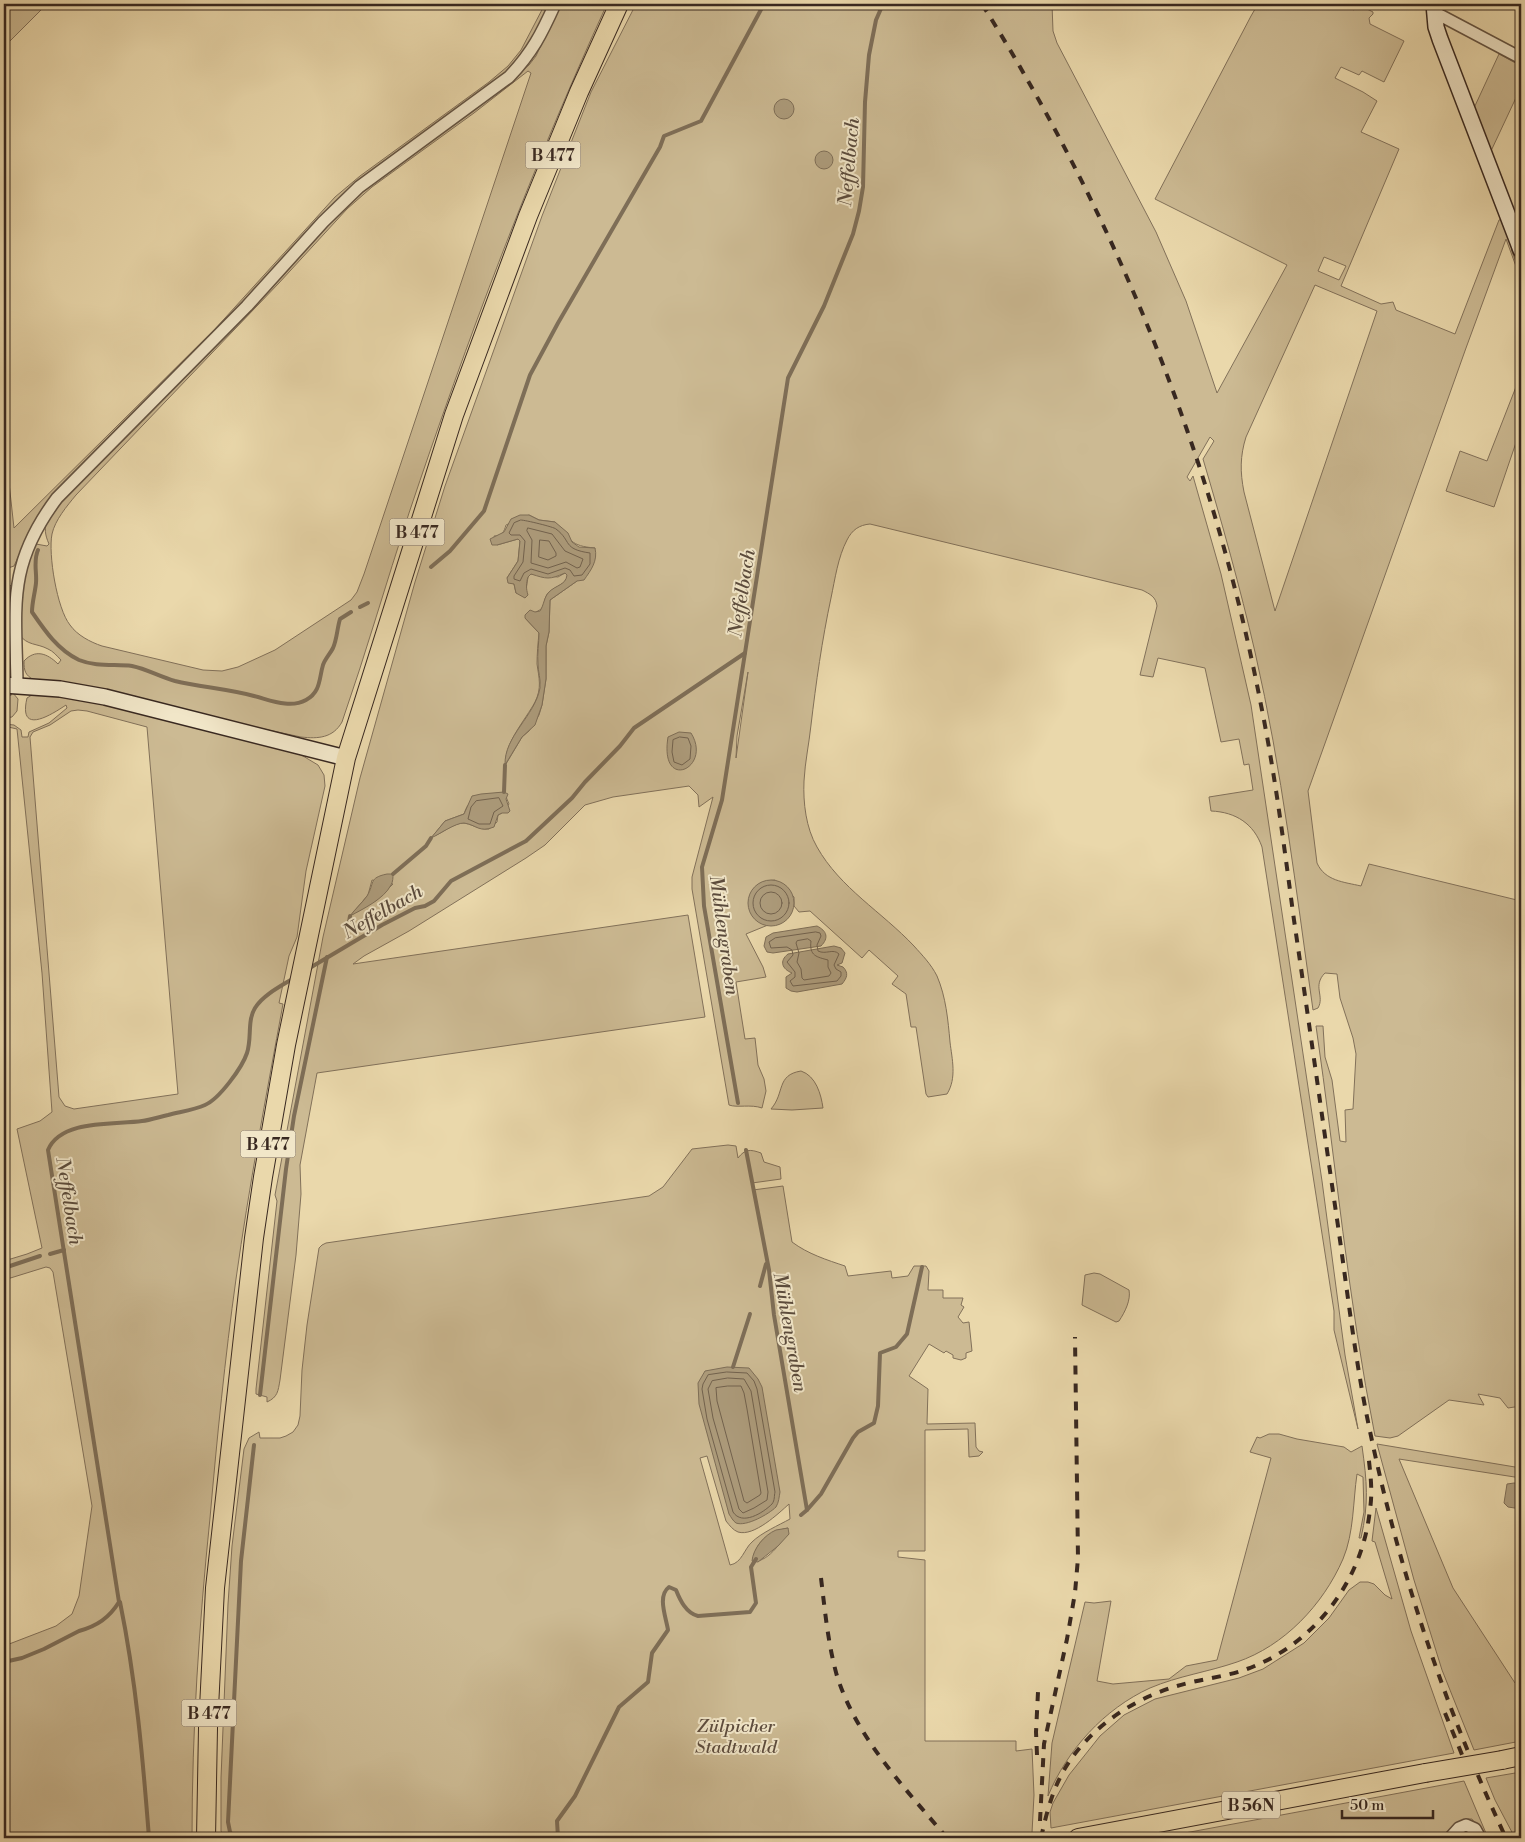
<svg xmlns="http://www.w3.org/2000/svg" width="1525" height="1842" font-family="'Libre Bodoni',serif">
	<rect width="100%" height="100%" fill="#ead8ab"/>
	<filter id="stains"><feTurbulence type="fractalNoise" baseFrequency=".004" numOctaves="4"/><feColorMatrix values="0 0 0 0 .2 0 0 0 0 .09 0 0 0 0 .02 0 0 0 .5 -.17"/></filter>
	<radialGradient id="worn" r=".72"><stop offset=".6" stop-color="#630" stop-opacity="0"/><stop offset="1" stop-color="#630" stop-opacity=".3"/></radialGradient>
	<g fill="#ccba93" stroke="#82715a" fill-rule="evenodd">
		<polygon points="4,4 47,4 4,47"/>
		<polygon points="545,4 551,4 529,47 505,75 394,156 260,287 39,515 29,533 14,566 5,569 4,577 4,438 14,528 215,329 335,197 360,176 489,82 508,66 521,50"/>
		<path d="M 560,4 L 607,4 C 531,170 467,340 409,513 C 386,583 366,653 342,722 C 333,738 318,739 301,737 L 34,680 C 25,675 24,671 24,661 C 35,649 47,653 58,664 L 61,660 C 57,656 53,651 48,649 C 37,643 27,646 19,634 C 21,603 21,571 36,544 L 47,546 L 49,544 C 40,524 49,518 61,502 L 351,200 L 499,90 L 529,65 L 536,56 ZM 528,71 L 531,73 L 364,574 L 357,592 L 351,600 L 275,650 L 238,667 L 222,671 L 203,670 L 102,646 C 90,642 77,635 70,625 C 57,609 48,554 52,534 C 55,520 67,506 76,495 L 279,283 L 347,209 L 372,187 L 474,113 Z"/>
		<path d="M 636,4 L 1052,4 L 1053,31 L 1057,43 L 1156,232 L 1186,301 L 1217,393 L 1287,265 L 1155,199 L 1251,16 L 1258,4 L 1341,4 L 1354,10 L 1357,4 L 1373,12 L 1373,14 L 1369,18 L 1370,24 L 1404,41 L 1384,82 L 1362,71 L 1359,75 L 1341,67 L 1335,78 L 1363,92 L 1377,101 L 1361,132 L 1399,149 L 1341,286 L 1381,304 L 1393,302 L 1396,310 L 1455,334 L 1499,220 L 1502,219 L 1521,265 L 1521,280 L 1506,239 L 1466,348 L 1308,791 L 1317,863 C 1325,881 1344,882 1361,886 L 1369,864 L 1521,901 L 1521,1406 L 1508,1408 L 1500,1398 L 1478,1394 L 1484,1405 L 1449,1400 L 1398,1436 L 1390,1438 L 1375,1436 C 1348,1301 1336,1163 1316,1026 L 1323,1026 L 1325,1057 L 1332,1080 L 1340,1141 L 1346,1142 L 1345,1110 L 1353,1109 L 1356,1054 L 1353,1038 L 1340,998 L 1337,974 L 1325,973 C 1312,986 1325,996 1318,1008 L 1313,1010 C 1296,890 1282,770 1255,652 C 1240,587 1222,523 1203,459 L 1214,441 L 1210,437 L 1187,477 L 1190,481 L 1193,476 L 1221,574 L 1251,705 L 1322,1181 L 1345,1355 L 1358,1429 L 1334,1330 L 1334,1311 L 1262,847 C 1254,824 1236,812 1211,811 L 1209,797 L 1253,790 L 1249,764 L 1244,765 L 1239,739 L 1221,742 L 1205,668 L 1158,658 L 1153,677 L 1140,675 L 1157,606 C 1156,597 1150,594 1142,590 L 870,524 C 859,525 852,530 847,540 C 838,557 835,579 831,598 C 822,640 816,683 811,725 C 809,744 805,762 804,781 C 803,803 806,828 817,847 C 840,888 882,912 914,946 C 922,955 931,964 937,976 C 946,997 948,1020 950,1042 C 952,1059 957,1078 947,1094 L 928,1097 L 926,1094 L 916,1027 L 911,1027 L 906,994 L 892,984 L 898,976 L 869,950 L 862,958 L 810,911 L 799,912 L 794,906 L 794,897 L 775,880 C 745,881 739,914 768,925 L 746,934 L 763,967 L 766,977 L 736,982 L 745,1039 L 755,1038 L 758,1065 L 764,1079 L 766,1091 L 762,1108 C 751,1104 737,1108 729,1105 L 692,889 L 692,877 L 713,797 L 699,807 L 698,795 L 689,786 L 613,797 L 585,805 L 545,845 L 526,858 L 409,931 L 364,956 L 353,964 L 688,915 L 705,1017 L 317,1073 L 300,1165 L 301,1194 L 296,1255 L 280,1380 C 278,1391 278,1397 267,1402 L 267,1397 L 256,1394 L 256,1389 L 277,1201 L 275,1195 L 323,937 L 360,778 L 415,582 L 445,486 L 542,216 L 591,92 ZM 1324,257 L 1346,266 L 1339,280 L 1318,271 ZM 1315,285 L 1377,311 L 1275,611 L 1244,492 C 1240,472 1240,456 1246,437 ZM 529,515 L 539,520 L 555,522 C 571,540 570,546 595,548 L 577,581 L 550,600 L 549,632 L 546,646 L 546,679 L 542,705 L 539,715 L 529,731 L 522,737 L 506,764 C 503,745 526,719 535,702 C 542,688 539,678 537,664 C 537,654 538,643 539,633 L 525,618 C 528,616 541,610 542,608 C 545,603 544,598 548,593 C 555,586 566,585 568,575 L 565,573 L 558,577 L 531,574 L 528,577 L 526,590 L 516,593 L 514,584 L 507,578 L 518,561 L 520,541 L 518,539 L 497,545 L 494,536 C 502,536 504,532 506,525 ZM 748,672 L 736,758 L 737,736 ZM 504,792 L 509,804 L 502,813 L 498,815 L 497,822 L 489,829 C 477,830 472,823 462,823 C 452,824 441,834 432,837 L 445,821 L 464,814 C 471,792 486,796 504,792 ZM 372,880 L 393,884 L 377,900 L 351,915 L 368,895 Z"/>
		<polygon points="1499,54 1521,66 1521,87 1491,151 1474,108"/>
		<polygon points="1521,374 1521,428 1494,507 1446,491 1460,451 1487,461"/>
		<polygon points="4,579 11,586 8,625 11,663 10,668 4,676"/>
		<polygon points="4,691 13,693 18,699 17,711 12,717 4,718"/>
		<path d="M 35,693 L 82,697 L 298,753 L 318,765 L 324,775 L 325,786 L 306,871 L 297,937 L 289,956 L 279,1003 L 283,1004 C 266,1096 249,1187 236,1279 C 225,1358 217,1438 210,1518 C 199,1625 192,1731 192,1838 L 4,1838 L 4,1646 L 56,1626 L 72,1614 L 79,1596 L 92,1506 L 53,1272 L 50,1268 L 46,1267 L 4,1280 L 4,1261 L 27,1254 L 42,1248 L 17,1129 L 40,1121 L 52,1112 L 42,973 L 17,729 L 4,726 L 4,724 L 14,725 L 21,730 L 22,737 L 28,737 L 29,732 L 49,723 L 67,708 L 66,705 C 51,715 18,736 27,698 ZM 78,710 L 87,711 L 147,727 L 178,1094 L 74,1109 L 65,1106 L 59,1097 L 30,737 L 33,732 L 50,725 L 71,711 Z"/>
		<path d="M 801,1071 C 816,1076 821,1094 823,1108 L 792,1110 L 771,1109 C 785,1093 776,1075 801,1071 Z"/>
		<path d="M 728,1145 L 736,1146 L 738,1158 C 745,1149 750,1149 761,1153 L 764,1162 L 780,1167 L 781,1179 L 752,1183 L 753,1190 L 783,1186 L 792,1242 C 808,1254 827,1260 845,1266 L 848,1276 L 891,1271 L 892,1278 L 908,1276 L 914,1266 L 926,1266 L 929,1271 L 928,1290 L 943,1290 L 943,1298 L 963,1298 L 961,1305 L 964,1307 L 958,1317 L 963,1323 L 969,1322 L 972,1351 L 966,1353 L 966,1358 L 961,1360 L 953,1358 L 953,1355 L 946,1351 L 944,1353 L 929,1344 L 909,1376 L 928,1389 L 927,1424 L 975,1423 L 976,1447 L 979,1451 L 983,1452 L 979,1456 L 969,1457 L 968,1429 L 925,1430 L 925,1551 L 898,1551 L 898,1557 L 925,1560 L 925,1741 L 1016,1741 L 1016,1751 L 1032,1749 L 1034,1795 L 1032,1833 L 1005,1838 L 224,1838 L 221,1831 L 221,1778 L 228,1604 L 232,1546 L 244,1449 L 249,1438 L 259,1432 L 260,1438 L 280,1438 L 286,1436 L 293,1432 L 298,1425 L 300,1416 L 302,1370 L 307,1325 L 319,1248 L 322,1245 L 326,1243 L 649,1196 L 663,1187 L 692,1149 ZM 707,1456 L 726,1521 C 730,1526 733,1530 738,1532 C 754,1537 779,1513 789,1504 L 790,1519 C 779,1525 761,1533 752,1542 C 744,1549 742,1563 730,1565 L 700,1458 ZM 788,1528 C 783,1541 770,1560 754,1562 L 752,1565 C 754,1543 767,1532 788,1528 Z"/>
		<path d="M 1094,1273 L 1100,1274 L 1129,1290 C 1131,1300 1125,1312 1119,1321 L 1116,1322 L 1082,1305 L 1085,1275 Z"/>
		<path d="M 1269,1434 L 1279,1434 L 1297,1439 L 1344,1447 L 1351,1452 L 1362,1446 C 1367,1482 1369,1503 1361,1538 L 1359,1538 L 1364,1512 L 1363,1477 L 1357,1474 C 1353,1501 1354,1533 1343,1559 C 1323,1605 1284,1646 1237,1662 C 1208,1672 1178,1676 1150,1688 C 1104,1709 1067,1750 1048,1796 L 1052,1743 L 1085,1602 L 1094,1603 L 1111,1601 L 1097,1681 L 1113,1684 L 1169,1679 L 1186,1666 L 1217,1660 L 1271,1458 L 1250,1452 L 1257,1437 L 1260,1438 Z"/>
		<polygon points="1377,1444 1521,1468 1521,1478 1399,1459 1453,1588 1515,1683 1521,1689 1521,1741 1474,1750 1442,1670 1414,1580"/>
		<polygon points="1376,1508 1411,1631 1454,1753 1051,1828 1050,1812 1053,1803 1069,1775 1100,1736 1124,1715 1155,1699 1239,1678 1263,1669 1304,1643 1329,1618 1349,1590 1360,1582 1368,1582 1374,1584 1385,1595 1392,1599 1375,1542 1372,1541"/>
		<polygon points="1521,1772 1521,1838 1515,1838 1495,1800 1486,1778"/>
		<path d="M 1464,1781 L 1488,1838 L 1485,1838 L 1472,1819 C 1458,1818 1453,1827 1446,1838 L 1158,1838 Z"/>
	</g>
	<g fill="#ad9c7c" stroke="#7e6e57">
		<circle cx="784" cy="109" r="10"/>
		<circle cx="824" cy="160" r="9"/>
		<path d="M 520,515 L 529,515 L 539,520 L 555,522 L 568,533 L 572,542 L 579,547 L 595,548 C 598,561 591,570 584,580 L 577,581 L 550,600 L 549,632 L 546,646 L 546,679 L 542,705 L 535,725 L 522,737 L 505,765 C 504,736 535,716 540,688 C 541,679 538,672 538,664 C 537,654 539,643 539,633 L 525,618 L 525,615 L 530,610 L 535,612 L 540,611 C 544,605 544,597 549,592 C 556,585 566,585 567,575 L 565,573 C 549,580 547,579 531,574 L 528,577 C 526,583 526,589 528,595 L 525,598 L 516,593 L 514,584 L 508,583 L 507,578 L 518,561 L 520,541 L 518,539 L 497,545 L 492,545 L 490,539 L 504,532 L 511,519 Z"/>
		<path d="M 679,732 L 691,733 C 713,768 659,793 668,737 Z"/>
		<path d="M 504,792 L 508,794 L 506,799 L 510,811 L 508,813 L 502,813 L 498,815 L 494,827 C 479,833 477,825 464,823 C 455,823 440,834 431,838 L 445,821 L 464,814 L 472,796 L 481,794 Z"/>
		<path d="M 387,874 L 393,874 C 393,877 393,882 391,885 C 384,899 363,909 350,916 C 355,909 362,903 367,896 C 375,883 368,878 387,874 Z"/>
		<circle cx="771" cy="903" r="23"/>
		<path d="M 817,926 C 827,931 829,938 821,946 L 773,953 L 767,952 L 764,946 L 766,937 L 773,933 Z"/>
		<path d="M 834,946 L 841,948 L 845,953 L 842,963 L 837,965 L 843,967 C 849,973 847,978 842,984 L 797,992 L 791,991 L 786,988 L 786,977 L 792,973 C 782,969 779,961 788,954 Z"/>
		<path d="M 727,1367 L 749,1368 L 758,1379 L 762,1387 L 780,1492 C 779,1497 779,1502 776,1507 C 769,1514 746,1527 736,1523 C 733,1521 731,1517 729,1514 L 699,1404 L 698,1383 L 705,1371 Z"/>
		<polygon points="1514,1483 1521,1484 1521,1509 1508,1507 1504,1503 1507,1484"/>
		<path d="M 788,1528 L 789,1534 L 778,1546 L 758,1562 L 752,1561 C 753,1549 764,1535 776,1530 C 780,1529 784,1529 788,1528 Z"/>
	</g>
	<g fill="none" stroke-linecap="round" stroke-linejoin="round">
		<g stroke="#72624e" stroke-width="1">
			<path d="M 521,520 C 525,520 554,527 556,529 C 572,541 562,549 590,553 L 590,564 L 582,575 L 574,576 L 570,570 L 565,568 L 548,574 L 531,569 L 524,573 L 520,581 L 514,579 L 514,576 L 523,562 L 525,541 L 520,535 L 511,535 L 509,533 L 514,523 Z"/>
			<polygon points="528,528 552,534 565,551 583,559 580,567 577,568 566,562 548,568 531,563 532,540 527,531"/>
			<polygon points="540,540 549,541 556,553 556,556 548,560 539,557"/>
			<polygon points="680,737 688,738 691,746 690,759 682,765 674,762 672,752 673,740"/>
			<polygon points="499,798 503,806 494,812 490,824 479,824 468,819 471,807 476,801"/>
			<circle cx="771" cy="903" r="18"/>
			<circle cx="771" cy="903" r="11"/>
			<path d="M 816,932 L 820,933 L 821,936 L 817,945 L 818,951 C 826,955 833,948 839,954 L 834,965 L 836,969 L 841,972 L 841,976 L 837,981 L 793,986 L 790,981 L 795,977 L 795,972 L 787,962 L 793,955 L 792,950 L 787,947 L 771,948 L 769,942 L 775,938 Z"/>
			<path d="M 808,939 L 811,941 C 809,956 817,957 828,960 L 828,967 L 831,973 L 829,976 L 804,980 L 802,978 L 801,969 L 797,962 L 799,953 L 796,943 L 797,941 Z"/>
			<path d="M 727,1372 L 747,1373 L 754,1381 L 757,1389 L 775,1492 C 774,1496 775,1500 772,1504 C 763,1513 742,1526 733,1512 L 707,1419 L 702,1389 L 703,1384 L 708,1375 Z"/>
			<polygon points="728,1378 744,1379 751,1391 768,1492 767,1500 754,1508 743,1513 739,1509 713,1418 708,1389 712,1381"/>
			<polygon points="728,1386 741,1386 744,1393 747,1409 761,1493 760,1495 747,1503 744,1501 717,1401 716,1388"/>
		</g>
		<g stroke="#7e6e57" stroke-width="4">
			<polyline points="1513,250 1521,271"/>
			<path d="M 38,550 C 33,561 37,572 36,583 C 35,593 32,602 32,612 C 45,631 58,650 79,660 C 96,667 115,664 132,666 C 147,669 160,677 175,681 C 200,687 228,689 254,696 C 270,700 290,709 306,700 C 321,692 319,678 323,665 C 325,659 330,654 333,648 C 337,639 337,629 340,619 L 351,612"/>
			<polyline points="431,567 450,551 484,511 530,375 558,323 660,147 664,136 701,121 764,4"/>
			<polyline points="360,607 368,603"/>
			<polyline points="4,693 10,694"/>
			<polyline points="504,792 505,765"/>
			<polyline points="393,874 426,846 431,838"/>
			<polyline points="349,922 350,916"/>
			<polyline points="308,969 382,925 415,908 425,906 434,901 451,881 526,841 572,798 585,782 620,746 634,728 745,653 788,378 824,306 853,234 859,211 863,187 865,102 869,55 876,20 883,4"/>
			<polyline points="738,1103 704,906 702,867 722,800 745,653"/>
			<polyline points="746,1150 769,1270 774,1315 807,1510 801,1515"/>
			<polyline points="50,1254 64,1250"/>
			<polyline points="4,1268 40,1256"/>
			<polyline points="760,1286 766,1264"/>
			<polyline points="733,1367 750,1314"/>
			<polyline points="260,1395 286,1169 294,1116 327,957"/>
			<polyline points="807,1510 821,1494 853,1438 858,1432 874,1423 878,1406 880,1353 896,1347 907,1334 922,1267"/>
			<path d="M 120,1602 C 136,1680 143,1760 149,1838"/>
			<path d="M 4,1662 L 22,1658 L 44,1649 L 79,1631 C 97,1626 109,1618 119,1602 L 48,1150 C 61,1119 115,1125 142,1121 C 150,1120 159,1117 168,1115 C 179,1112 194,1110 205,1105 C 219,1099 242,1068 247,1053 C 252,1038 247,1021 255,1008 C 263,995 281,986 294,978"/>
			<polyline points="234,1837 230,1832 228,1822 241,1561 254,1445"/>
			<path d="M 558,1838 L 557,1821 L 575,1796 L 619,1707 L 648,1682 L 652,1653 L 668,1630 C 666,1617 657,1596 669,1587 L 676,1590 C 680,1600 686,1613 698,1616 L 750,1612 L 756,1603 L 751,1567 L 756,1559"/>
		</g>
		<g stroke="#645443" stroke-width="14">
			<g id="street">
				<polyline points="1434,12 1521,58"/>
				<path d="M 17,685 C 16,607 6,566 57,498 L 247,306 L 323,222 L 359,187 L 509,77 C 532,53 542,33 555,4"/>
				<polyline points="1450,1838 1459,1828 1466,1825 1475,1829 1480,1838"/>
			</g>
		</g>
		<g stroke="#382820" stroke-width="18">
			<g id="secondary">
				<polyline points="1434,4 1436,27 1440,39 1521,250"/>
				<polyline points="4,685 60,689 105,697 346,758"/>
			</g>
		</g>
		<g stroke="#382820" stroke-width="20">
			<g id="primary">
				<polyline points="1502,1760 1521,1756"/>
				<polyline points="206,1838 208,1728 215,1588 254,1238 263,1177 286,1045 346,758 454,415 528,216 579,92 619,4"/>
				<polyline points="1078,1838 1425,1773"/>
			</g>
		</g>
		<use href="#street" stroke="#f1e6c8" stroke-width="11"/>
		<use href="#secondary" stroke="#f1e6c8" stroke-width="15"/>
		<use href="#primary" stroke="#ead8ab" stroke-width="18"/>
		<g stroke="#382820" stroke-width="4" stroke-dasharray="9 9" stroke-linecap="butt">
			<path d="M 982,4 C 1115,216 1212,453 1260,700 C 1275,773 1284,846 1294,920 C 1309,1022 1323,1124 1338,1226 C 1348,1296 1356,1367 1371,1436 C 1400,1574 1446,1710 1506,1838"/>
			<path d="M 821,1578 C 825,1611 828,1644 837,1676 C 857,1739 906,1789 947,1838"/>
			<polyline points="1445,1713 1465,1762"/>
			<polyline points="1037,1755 1036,1732 1038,1692"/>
			<polyline points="1040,1821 1044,1744 1067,1639 1075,1593 1078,1558 1075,1337"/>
			<path d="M 1041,1838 C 1046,1815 1052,1791 1064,1770 C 1088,1729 1132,1699 1177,1686 C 1200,1679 1225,1677 1247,1669 C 1315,1644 1363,1580 1370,1509 C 1373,1490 1370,1471 1368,1452"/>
		</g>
		<g stroke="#382820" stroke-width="20" stroke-linecap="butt">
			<polyline id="primary-bridge" points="1425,1773 1502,1760"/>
		</g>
		<use href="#primary-bridge" stroke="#ead8ab" stroke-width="18"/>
	</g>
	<g text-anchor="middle" stroke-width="4" stroke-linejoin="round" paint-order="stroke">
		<g fill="#f1e6c8" stroke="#706152" stroke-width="1">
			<rect x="525.5" y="141.5" width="55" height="27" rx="4"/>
			<rect x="389.5" y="518.5" width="55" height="27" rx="4"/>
			<rect x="240.5" y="1130.5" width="55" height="27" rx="4"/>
			<rect x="181.5" y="1699.5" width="55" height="27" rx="4"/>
			<rect x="1222" y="1791.5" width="58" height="27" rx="4"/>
		</g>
		<g font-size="16" font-weight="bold" fill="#382820">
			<text x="553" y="161">B 477</text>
			<text x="417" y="538">B 477</text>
			<text x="268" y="1150">B 477</text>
			<text x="209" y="1719">B 477</text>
			<text x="1251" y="1811">B 56N</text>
		</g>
		<g font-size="18" font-style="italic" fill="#5d4c3d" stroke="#f1e6c8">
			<text x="736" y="1732">Zülpicher<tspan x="736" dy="21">Stadtwald</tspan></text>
		</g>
		<g font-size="19" font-style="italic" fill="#5b4b3c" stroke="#f1e6c8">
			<text transform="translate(848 162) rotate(-85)" y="7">Neffelbach</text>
			<text transform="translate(741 593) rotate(-81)" y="7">Neffelbach</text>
			<text transform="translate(382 911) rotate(-30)" y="7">Neffelbach</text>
			<text transform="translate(725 935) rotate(82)" y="7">Mühlengraben</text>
			<text transform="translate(70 1201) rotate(81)" y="7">Neffelbach</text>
			<text transform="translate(791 1332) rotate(80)" y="7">Mühlengraben</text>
		</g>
	</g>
	<rect width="1525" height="1842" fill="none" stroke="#ead8ab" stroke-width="20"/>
	<rect x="5" y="5" width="1515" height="1832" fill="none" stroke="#382820" stroke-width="2.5"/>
	<rect x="10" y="10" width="1505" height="1822" fill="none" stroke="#382820"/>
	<path d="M1342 1810v8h91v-8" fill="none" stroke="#382820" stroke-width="2.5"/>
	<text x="1350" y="1810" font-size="15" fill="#382820" stroke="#f1e6c8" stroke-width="4" paint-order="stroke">50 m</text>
	<rect width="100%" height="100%" filter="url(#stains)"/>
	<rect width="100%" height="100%" fill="url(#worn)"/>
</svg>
